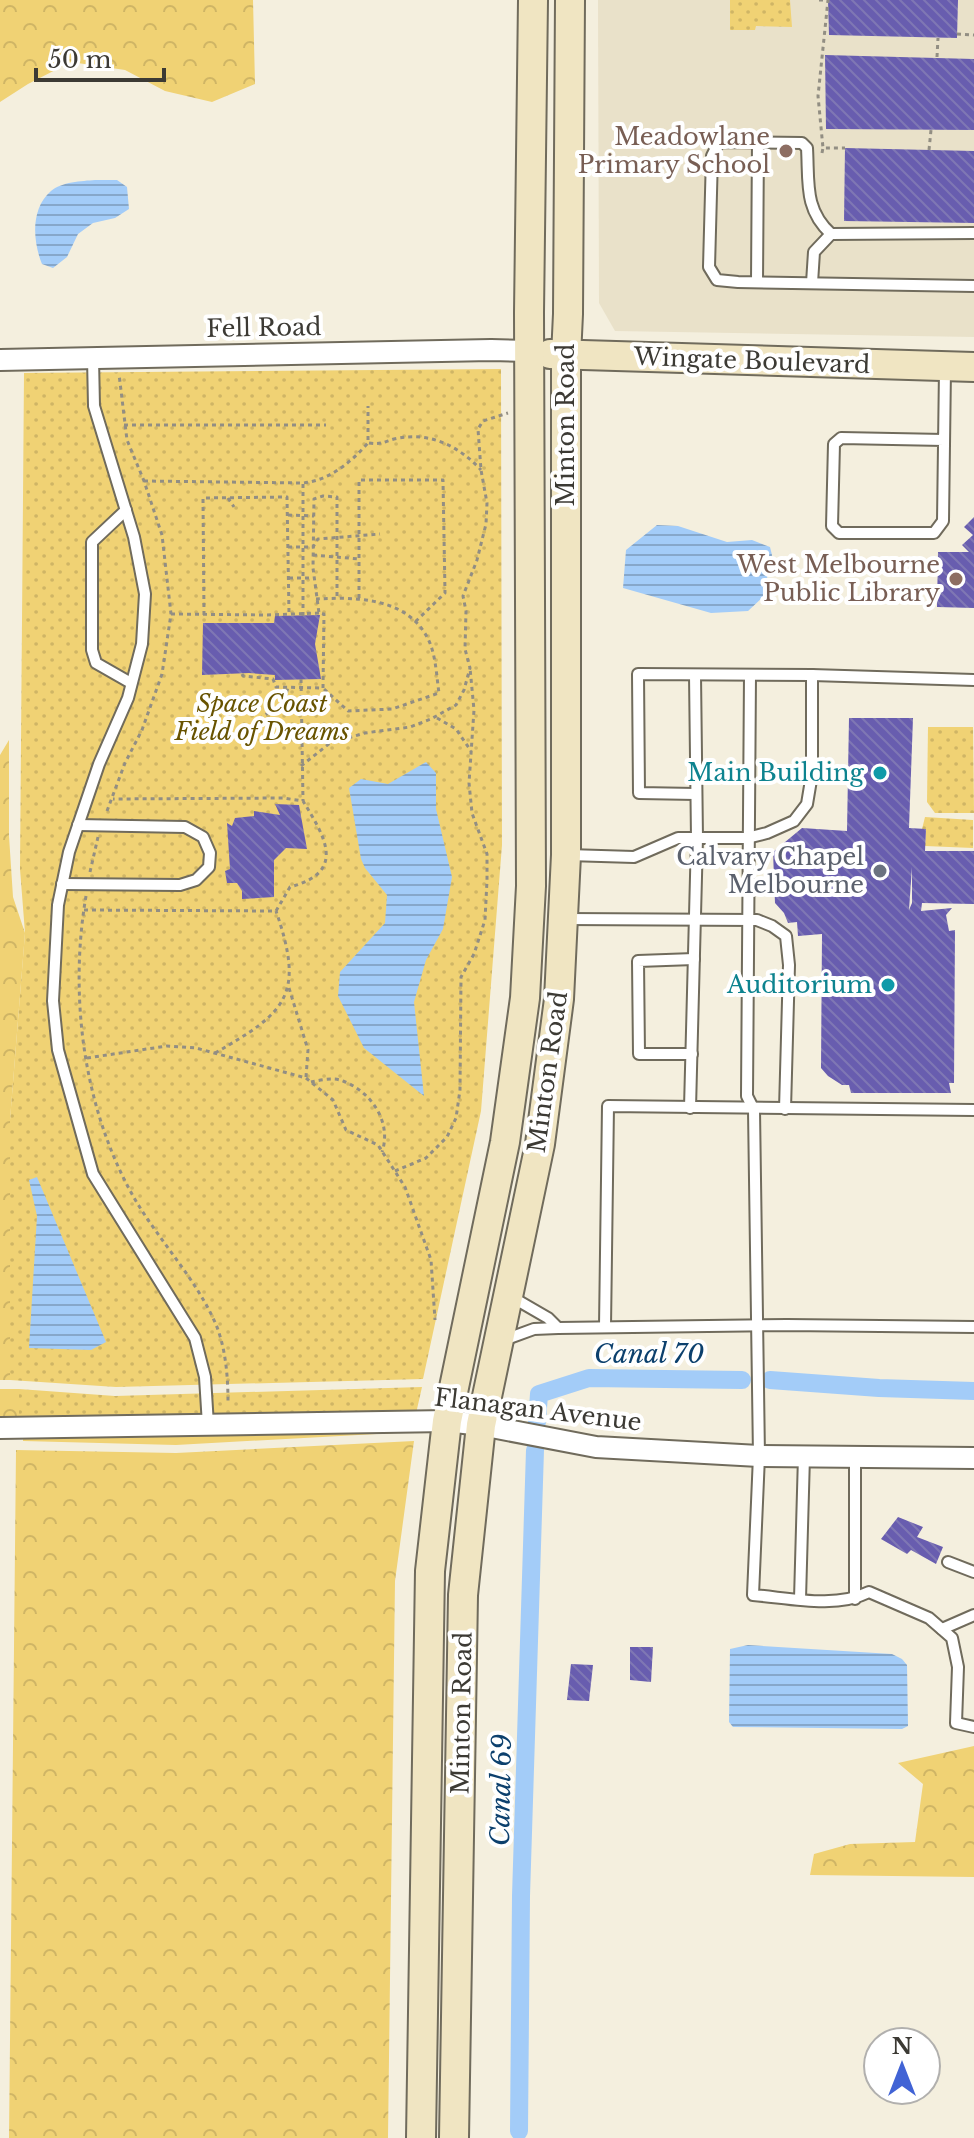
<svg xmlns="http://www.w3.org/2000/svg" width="974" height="2138" font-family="'Libre Baskerville',serif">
	<defs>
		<pattern id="forest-crowns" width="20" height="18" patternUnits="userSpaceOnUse" patternTransform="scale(2)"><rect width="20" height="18" fill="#f0d274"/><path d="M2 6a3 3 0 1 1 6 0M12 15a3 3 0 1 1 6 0" fill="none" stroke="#cfb565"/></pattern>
		<pattern id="park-dots" width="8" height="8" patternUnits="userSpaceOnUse" patternTransform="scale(2)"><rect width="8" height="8" fill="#f0d274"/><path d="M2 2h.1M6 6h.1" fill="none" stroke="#cfb565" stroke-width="1.8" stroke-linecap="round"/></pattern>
		<pattern id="water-rules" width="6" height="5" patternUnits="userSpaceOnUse" patternTransform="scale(2)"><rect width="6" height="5" fill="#a3ccf8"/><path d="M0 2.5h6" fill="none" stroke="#86a7ca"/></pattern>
		<pattern id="building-back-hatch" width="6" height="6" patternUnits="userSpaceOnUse" patternTransform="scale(2)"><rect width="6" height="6" fill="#685daf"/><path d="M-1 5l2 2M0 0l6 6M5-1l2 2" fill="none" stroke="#7f77b4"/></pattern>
	</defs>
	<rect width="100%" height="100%" fill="#f4efde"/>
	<polygon fill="#e9e1c9" points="598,0 974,0 974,337 615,331 599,303"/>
	<g fill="url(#forest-crowns)">
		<polygon points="0,0 253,0 255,84 212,102 165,91 125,70 71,62 28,84 0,102"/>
		<polygon points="9,740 9,836 13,897 25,933 10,1120 10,1380 0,1380 0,755"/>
		<polygon points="0,1389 19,1389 19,1420 0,1419"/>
		<polygon points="415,1418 413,1432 176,1445 23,1441 23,1425"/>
		<polygon points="414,1441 395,1581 388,2138 9,2138 16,1450 176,1453"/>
		<polygon points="974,1746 974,1877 810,1875 814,1854 850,1844 915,1842 923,1784 898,1763"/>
	</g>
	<g fill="url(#park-dots)">
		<polygon points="730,0 790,0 792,27 756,26 755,30 730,30"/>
		<polygon points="501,369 502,845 481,1111 423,1379 116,1387 10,1380 10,1120 25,933 20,869 24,373"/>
		<polygon points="928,727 973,727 974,813 935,813 927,802"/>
		<polygon points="925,817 973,820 973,848 925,846 926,829 922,829"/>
		<polygon points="422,1387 415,1418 19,1420 19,1389 115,1396"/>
	</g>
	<g fill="url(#water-rules)">
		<path d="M 95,180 L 117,180 L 127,187 L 129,209 L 115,218 L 93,223 L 78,234 L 67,257 L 53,268 L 42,264 C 33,242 30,209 51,191 C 61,182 82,181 95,180 Z"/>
		<polygon points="657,525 678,526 727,542 752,540 770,547 772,555 763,597 748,611 711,613 623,588 626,550"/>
		<polygon points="426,762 436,773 436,809 452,877 443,929 426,960 414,1002 424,1096 364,1048 338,996 340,972 385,923 387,895 365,868 361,859 349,788 361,779 388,784"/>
		<polygon points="37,1177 106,1342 91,1350 29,1348 37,1216 29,1180"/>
		<polygon points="748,1645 892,1654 902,1659 907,1665 908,1726 902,1729 733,1727 729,1722 730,1649"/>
	</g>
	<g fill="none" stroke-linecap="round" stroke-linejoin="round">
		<g stroke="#a3ccf8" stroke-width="18">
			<polyline points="770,1380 879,1388 974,1391"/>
			<polyline points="537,1422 539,1394 589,1378 742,1380"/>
			<polyline points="519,2131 521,1896 535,1450"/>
		</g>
	</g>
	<g fill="url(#building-back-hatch)" fill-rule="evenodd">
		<polygon points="828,0 958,0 957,38 829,35"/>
		<polygon points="825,55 974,59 974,130 826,129"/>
		<polygon points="845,148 974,151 974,223 844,221"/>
		<polygon points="974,517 974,608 937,607 938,552 969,552 962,545 973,535 964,527"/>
		<polygon points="320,615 315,644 321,679 275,680 275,675 249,673 202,675 203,623 274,623 275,616"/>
		<path d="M 849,718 L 913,718 L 909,828 L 926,829 L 925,851 L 974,851 L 974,904 L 922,903 L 921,911 L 952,908 L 946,915 L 949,931 L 955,930 L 954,1083 L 949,1083 L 951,1093 L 851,1093 L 849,1085 L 842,1085 L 828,1076 L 821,1068 L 822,934 L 798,936 L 797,922 L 788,923 L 784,913 L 775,903 L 773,852 L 802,828 L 847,831 ZM 912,867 L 912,903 L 909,910 Z"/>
		<polygon points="275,804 299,805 307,849 286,848 274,860 274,897 242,899 242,891 237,883 227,883 225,871 230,869 227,823 232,826 235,818 254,816 254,811 280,815"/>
		<polygon points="898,1517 923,1527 917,1537 943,1547 936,1564 911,1550 907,1554 881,1539"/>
		<polygon points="630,1647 653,1647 651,1682 630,1680"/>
		<polygon points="571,1664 593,1665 589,1701 567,1700"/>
	</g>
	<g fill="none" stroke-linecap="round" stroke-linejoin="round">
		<g stroke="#706b5c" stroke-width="14">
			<g id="lane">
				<path d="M 974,233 L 831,234 C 804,209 809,183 807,148 L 802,143 L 719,142 L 712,156 L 709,267 L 717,280 L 738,282 L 974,286"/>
				<polyline points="757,282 758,141"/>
				<polyline points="812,283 814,252 831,234"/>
				<polyline points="93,358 94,406 134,537 145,594 142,644 128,698 99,764 69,852 58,905 53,1001 58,1050 93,1174 195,1338 205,1377 208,1425"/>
				<polyline points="944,440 841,438 834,444 832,526 839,533 934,533 943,521 945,369"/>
				<polyline points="126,510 92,542 92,650 96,663 131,683"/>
				<path d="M 750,675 L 747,1096 L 754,1110 L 759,1456 L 753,1595 C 790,1598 835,1609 869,1592 L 929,1618 L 952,1638 L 958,1667 L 956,1723 L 974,1727"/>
				<polyline points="696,794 639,793 638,674 812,675 974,680"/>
				<polyline points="568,855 634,857 678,838 747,838 767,833 794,821 807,804 812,774 812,675"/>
				<polyline points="62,884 180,885 196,880 209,867 210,853 203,837 185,827 78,825"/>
				<polyline points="565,919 757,920 772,926 786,936 789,965 785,1109"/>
				<polyline points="692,1054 639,1054 638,961 694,959"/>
				<polyline points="690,1108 697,838 695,675"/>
				<polyline points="510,1296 548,1318 558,1328"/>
				<polyline points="605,1327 608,1106 974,1110"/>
				<polyline points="504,1340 534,1329 558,1328 787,1325 974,1327"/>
				<polyline points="948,1562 974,1572"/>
				<polyline points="800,1599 804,1456"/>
				<polyline points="855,1599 855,1457"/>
				<polyline points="942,1629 974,1615"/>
			</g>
		</g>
		<g stroke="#706b5c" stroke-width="24">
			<g id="street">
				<polyline points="0,360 491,350 529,351"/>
				<polyline points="0,1428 447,1421 481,1425 596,1447 759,1456 974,1458"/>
			</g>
		</g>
		<g stroke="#706b5c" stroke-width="32">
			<g id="secondary">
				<polyline points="550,354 974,367"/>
				<polyline points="421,2138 430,1571 447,1421 505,1142 525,998 531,886 529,313 533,0"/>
				<polyline points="454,2138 463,1595 481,1425 540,1144 559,999 566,855 566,356 568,314 570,0"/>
			</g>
		</g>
		<g stroke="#928e83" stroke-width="3" stroke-dasharray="4 4" stroke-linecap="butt">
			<polyline points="819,0 828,0 818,96 823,148"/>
			<polyline points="957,34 974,35"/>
			<polyline points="937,57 938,38"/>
			<polyline points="929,150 931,130"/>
			<polyline points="822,153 823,148 845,148"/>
			<polyline points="124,425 326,425"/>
			<path d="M 369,443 C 380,445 384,442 394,439 C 428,431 458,445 481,470"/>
			<path d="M 144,481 L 303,483 C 330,480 350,463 368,443 L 368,406"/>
			<polyline points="303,484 303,616"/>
			<polyline points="228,498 234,507"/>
			<polyline points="288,515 314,516"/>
			<polyline points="288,547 313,547 318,539 380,534"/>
			<polyline points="313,555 359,559"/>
			<polyline points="289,578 313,578"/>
			<polyline points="359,598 359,480 443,480 445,593 415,622"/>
			<path d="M 316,599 C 353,597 401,597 424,632 C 436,649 436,673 439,693 L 392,709 L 348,711 L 323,688"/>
			<polyline points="171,614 267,615 319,613"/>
			<polyline points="204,615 203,498 287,497 289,613"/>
			<polyline points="242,674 243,676 273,679 276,687 323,688 324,614 319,613 313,568 314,499 323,496 337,497 337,598"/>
			<polyline points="301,679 303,801"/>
			<polyline points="437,718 456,729 471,751"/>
			<polyline points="259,719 284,702 288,687"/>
			<polyline points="301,766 330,743 365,733 410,727 431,719 456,705 464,690 470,668 465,649 466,611 463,596 477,560 486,524 487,503 481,470 478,429 483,421 508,413"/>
			<polyline points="107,811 125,763 142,730 162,674 171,614 162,535 144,481 127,440 119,374"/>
			<polyline points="90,872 98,837"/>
			<path d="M 86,896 C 69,995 83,1107 133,1196 C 157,1238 192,1274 213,1318 C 225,1342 228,1374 228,1401"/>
			<path d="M 84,910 L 276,911 L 290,887 C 347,872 325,837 303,801 L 283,798 L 113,799"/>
			<polyline points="289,988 308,1050 306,1077"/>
			<path d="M 215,1053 C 287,1012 305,995 276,911"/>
			<polyline points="87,1058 167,1046 196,1048 306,1078 333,1100 346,1130 378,1145 405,1187 431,1260 435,1320"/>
			<path d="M 311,1082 C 321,1080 334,1077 343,1081 C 372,1092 392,1123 382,1152"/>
			<polyline points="395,1171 426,1158 447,1137 456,1118 460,1090 461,977 474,954 485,920 487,880 487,854 472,813 469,783 474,710 470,668"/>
		</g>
		<use href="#lane" stroke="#fff" stroke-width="10"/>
		<use href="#street" stroke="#fff" stroke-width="20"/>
		<use href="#secondary" stroke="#f0e5c2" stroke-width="28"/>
	</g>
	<g fill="#8d6e63" stroke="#fff" stroke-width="3">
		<circle cx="786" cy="151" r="8"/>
		<circle cx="956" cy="579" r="8"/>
	</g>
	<g fill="#0f9aa8" stroke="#fff" stroke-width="3">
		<circle cx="880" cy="773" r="8"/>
		<circle cx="888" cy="985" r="8"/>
	</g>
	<circle fill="#6b7280" stroke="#fff" stroke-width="3" cx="880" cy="871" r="8"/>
	<g text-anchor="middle" stroke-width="8" stroke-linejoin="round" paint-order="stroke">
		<g font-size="24" fill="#785e54" stroke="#fff" text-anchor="end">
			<text x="770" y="145">Meadowlane<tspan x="770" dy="28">Primary School</tspan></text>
			<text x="940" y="573">West Melbourne<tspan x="940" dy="28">Public Library</tspan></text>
		</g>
		<g font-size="24" fill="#3c3a34" stroke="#fff">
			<text transform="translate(264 328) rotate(-1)" y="8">Fell Road</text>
			<text transform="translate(752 361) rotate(2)" y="8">Wingate Boulevard</text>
			<text transform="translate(566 425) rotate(-90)" y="8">Minton Road</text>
			<text transform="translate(548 1072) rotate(-82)" y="8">Minton Road</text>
			<text transform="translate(538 1410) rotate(7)" y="8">Flanagan Avenue</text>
			<text transform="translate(462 1713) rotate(-89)" y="8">Minton Road</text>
		</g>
		<g font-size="24" font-style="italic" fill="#685300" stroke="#fff">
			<text x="262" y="712">Space Coast<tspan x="262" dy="28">Field of Dreams</tspan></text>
		</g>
		<g font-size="24" fill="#0d838f" stroke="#fff" text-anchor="end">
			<text x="864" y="781">Main Building</text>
			<text x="872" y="993">Auditorium</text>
		</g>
		<g font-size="24" fill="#5b616d" stroke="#fff" text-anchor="end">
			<text x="864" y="865">Calvary Chapel<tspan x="864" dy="28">Melbourne</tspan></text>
		</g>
		<g font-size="26" font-style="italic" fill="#0c406d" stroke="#fff">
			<text x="649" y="1363">Canal 70</text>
			<text transform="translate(501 1790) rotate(-89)" y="9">Canal 69</text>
		</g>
	</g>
	<g transform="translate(902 2066)"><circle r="38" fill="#ffffff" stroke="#b1b0ae" stroke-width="2"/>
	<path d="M0-6L14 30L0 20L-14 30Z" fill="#4163d5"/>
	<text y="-12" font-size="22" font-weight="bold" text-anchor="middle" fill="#3c3a34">N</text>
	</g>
	<path d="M36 68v12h128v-12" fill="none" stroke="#3c3a34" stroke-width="4"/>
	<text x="48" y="68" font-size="24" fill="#3c3a34" stroke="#ffffff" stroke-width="6" paint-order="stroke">50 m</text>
</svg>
